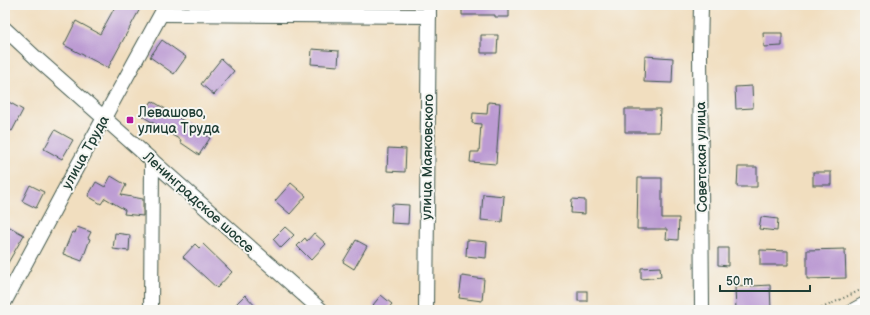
<svg xmlns="http://www.w3.org/2000/svg" width="870" height="315" font-family="'Balsamiq Sans',sans-serif">
	<rect width="100%" height="100%" fill="#f6f6f2"/>
	<filter id="ink" filterUnits="userSpaceOnUse"><feTurbulence type="fractalNoise" baseFrequency=".025" numOctaves="2"/><feDisplacementMap in="SourceGraphic" scale="8" xChannelSelector="R" yChannelSelector="G"/><feConvolveMatrix kernelMatrix="1 2 1 2 8 2 1 2 1" color-interpolation-filters="sRGB"/></filter>
	<filter id="wash" filterUnits="userSpaceOnUse"><feTurbulence type="fractalNoise" baseFrequency=".012" numOctaves="4" result="noise"/><feDisplacementMap in="SourceGraphic" scale="16" xChannelSelector="R" yChannelSelector="G"/><feGaussianBlur stdDeviation="0.9" result="paint"/><feColorMatrix in="noise" values="0 0 0 0 0 0 0 0 0 0 0 0 0 0 0 0 0 1.4 0 .05"/><feComposite in="paint" operator="in"/></filter>
	<g filter="url(#wash)">
		<rect width="100%" height="100%" fill="#f1debf"/>
		<g id="blocks">
			<g fill="#bc9bd3">
				<polygon points="116,5 142,5 108,68 64,45 76,21 100,34"/>
				<polygon points="462,5 509,5 509,17 495,17 495,15 462,15"/>
				<polygon points="763,33 782,33 782,46 764,47"/>
				<polygon points="481,35 498,35 497,53 481,53"/>
				<polygon points="162,40 186,57 174,74 150,57"/>
				<polygon points="312,49 339,51 338,66 311,64"/>
				<polygon points="645,56 673,58 672,83 644,82"/>
				<polygon points="221,59 234,71 214,95 201,84"/>
				<polygon points="752,86 753,108 736,109 735,87"/>
				<polygon points="5,100 23,110 12,131 5,127"/>
				<polygon points="152,101 179,117 179,118 210,138 199,155 180,142 181,140 159,128 160,127 142,116"/>
				<polygon points="488,102 500,103 496,164 470,162 471,152 479,152 481,124 472,123 473,113 487,114"/>
				<polygon points="625,109 660,109 659,132 625,132"/>
				<polygon points="55,130 73,140 62,159 44,149"/>
				<polygon points="388,148 406,149 405,172 387,171"/>
				<polygon points="738,167 757,167 757,187 737,187"/>
				<rect x="813" y="172" width="18" height="13"/>
				<polygon points="111,176 126,185 121,195 143,199 143,216 124,214 125,210 105,198 101,204 88,196 96,182 105,187"/>
				<polygon points="638,178 662,178 662,218 679,218 678,240 666,239 667,229 637,229"/>
				<polygon points="291,183 306,196 290,214 275,201"/>
				<polygon points="30,185 44,192 36,208 22,201"/>
				<polygon points="483,194 504,196 502,222 481,220"/>
				<polygon points="572,199 585,200 585,214 571,213"/>
				<polygon points="392,204 409,205 408,224 391,223"/>
				<polygon points="761,217 778,219 777,231 759,229"/>
				<polygon points="8,226 24,235 5,268 5,231"/>
				<polygon points="77,227 91,232 88,238 90,239 82,261 63,254 72,232 75,233"/>
				<polygon points="285,227 294,235 281,248 273,239"/>
				<polygon points="115,233 130,235 129,251 113,249"/>
				<polygon points="314,233 326,244 311,260 297,246 305,238 307,241"/>
				<polygon points="356,240 367,246 354,269 343,262"/>
				<polygon points="467,240 487,242 486,258 466,256"/>
				<polygon points="195,244 199,248 203,244 232,272 217,288 183,257"/>
				<polygon points="718,248 728,248 728,266 718,265"/>
				<polygon points="845,249 846,278 807,279 807,250"/>
				<polygon points="760,250 788,251 788,265 760,265"/>
				<polygon points="660,267 661,277 641,279 641,268"/>
				<polygon points="462,276 484,279 482,301 459,298"/>
				<polygon points="770,285 771,310 736,310 735,287"/>
				<rect x="578" y="291" width="9" height="10"/>
				<polygon points="245,295 259,310 240,310 235,305"/>
				<polygon points="381,295 392,304 387,310 379,310 373,305"/>
			</g>
		</g>
	</g>
	<g filter="url(#ink)">
		<use href="#blocks" fill-opacity="0" stroke="#3e5549" stroke-width="1"/>
		<g fill="none" stroke-linecap="round" stroke-linejoin="round">
			<g stroke="#3e5549" stroke-width="16">
				<g id="minor">
					<polyline points="701,5 700,53 702,310"/>
					<polyline points="162,14 429,16"/>
					<polyline points="5,29 35,57 321,310"/>
					<polyline points="5,301 72,176 166,5"/>
					<polyline points="151,310 152,160"/>
					<polyline points="426,310 429,5"/>
					<polyline points="854,310 865,304"/>
				</g>
			</g>
			<polyline stroke="#3e5549" stroke-width="2" stroke-dasharray="1 3" stroke-linecap="butt" points="818,310 865,288"/>
			<use href="#minor" stroke="#fff" stroke-width="14"/>
		</g>
	</g>
	<rect fill="#b5179e" stroke="#f6f6f2" stroke-width="1.5" x="126" y="116" width="8" height="8" rx="2"/>
	<g text-anchor="middle" stroke-width="4" stroke-linejoin="round" paint-order="stroke">
		<g font-size="14" fill="#1f3d34" stroke="#f6f6f2" text-anchor="start">
			<text x="138" y="117">Левашово,<tspan x="138" dy="16">улица Труда</tspan></text>
		</g>
		<g font-size="14" fill="#1f3d34" stroke="#f6f6f2">
			<text transform="translate(85 152) rotate(-61)" y="5">улица Труда</text>
			<text transform="translate(427 157) rotate(-89)" y="5">улица Маяковского</text>
			<text transform="translate(701 157) rotate(-91)" y="5">Советская улица</text>
			<text transform="translate(199 202) rotate(42)" y="5">Ленинградское шоссе</text>
		</g>
	</g>
	<rect width="870" height="315" fill="none" stroke="#f6f6f2" stroke-width="20"/>
	<path d="M720 285v6h90v-6" fill="none" stroke="#1f3d34" stroke-width="2"/>
	<text x="726" y="285" font-size="12" fill="#1f3d34" stroke="#f6f6f2" stroke-width="3" paint-order="stroke">50 m</text>
</svg>
